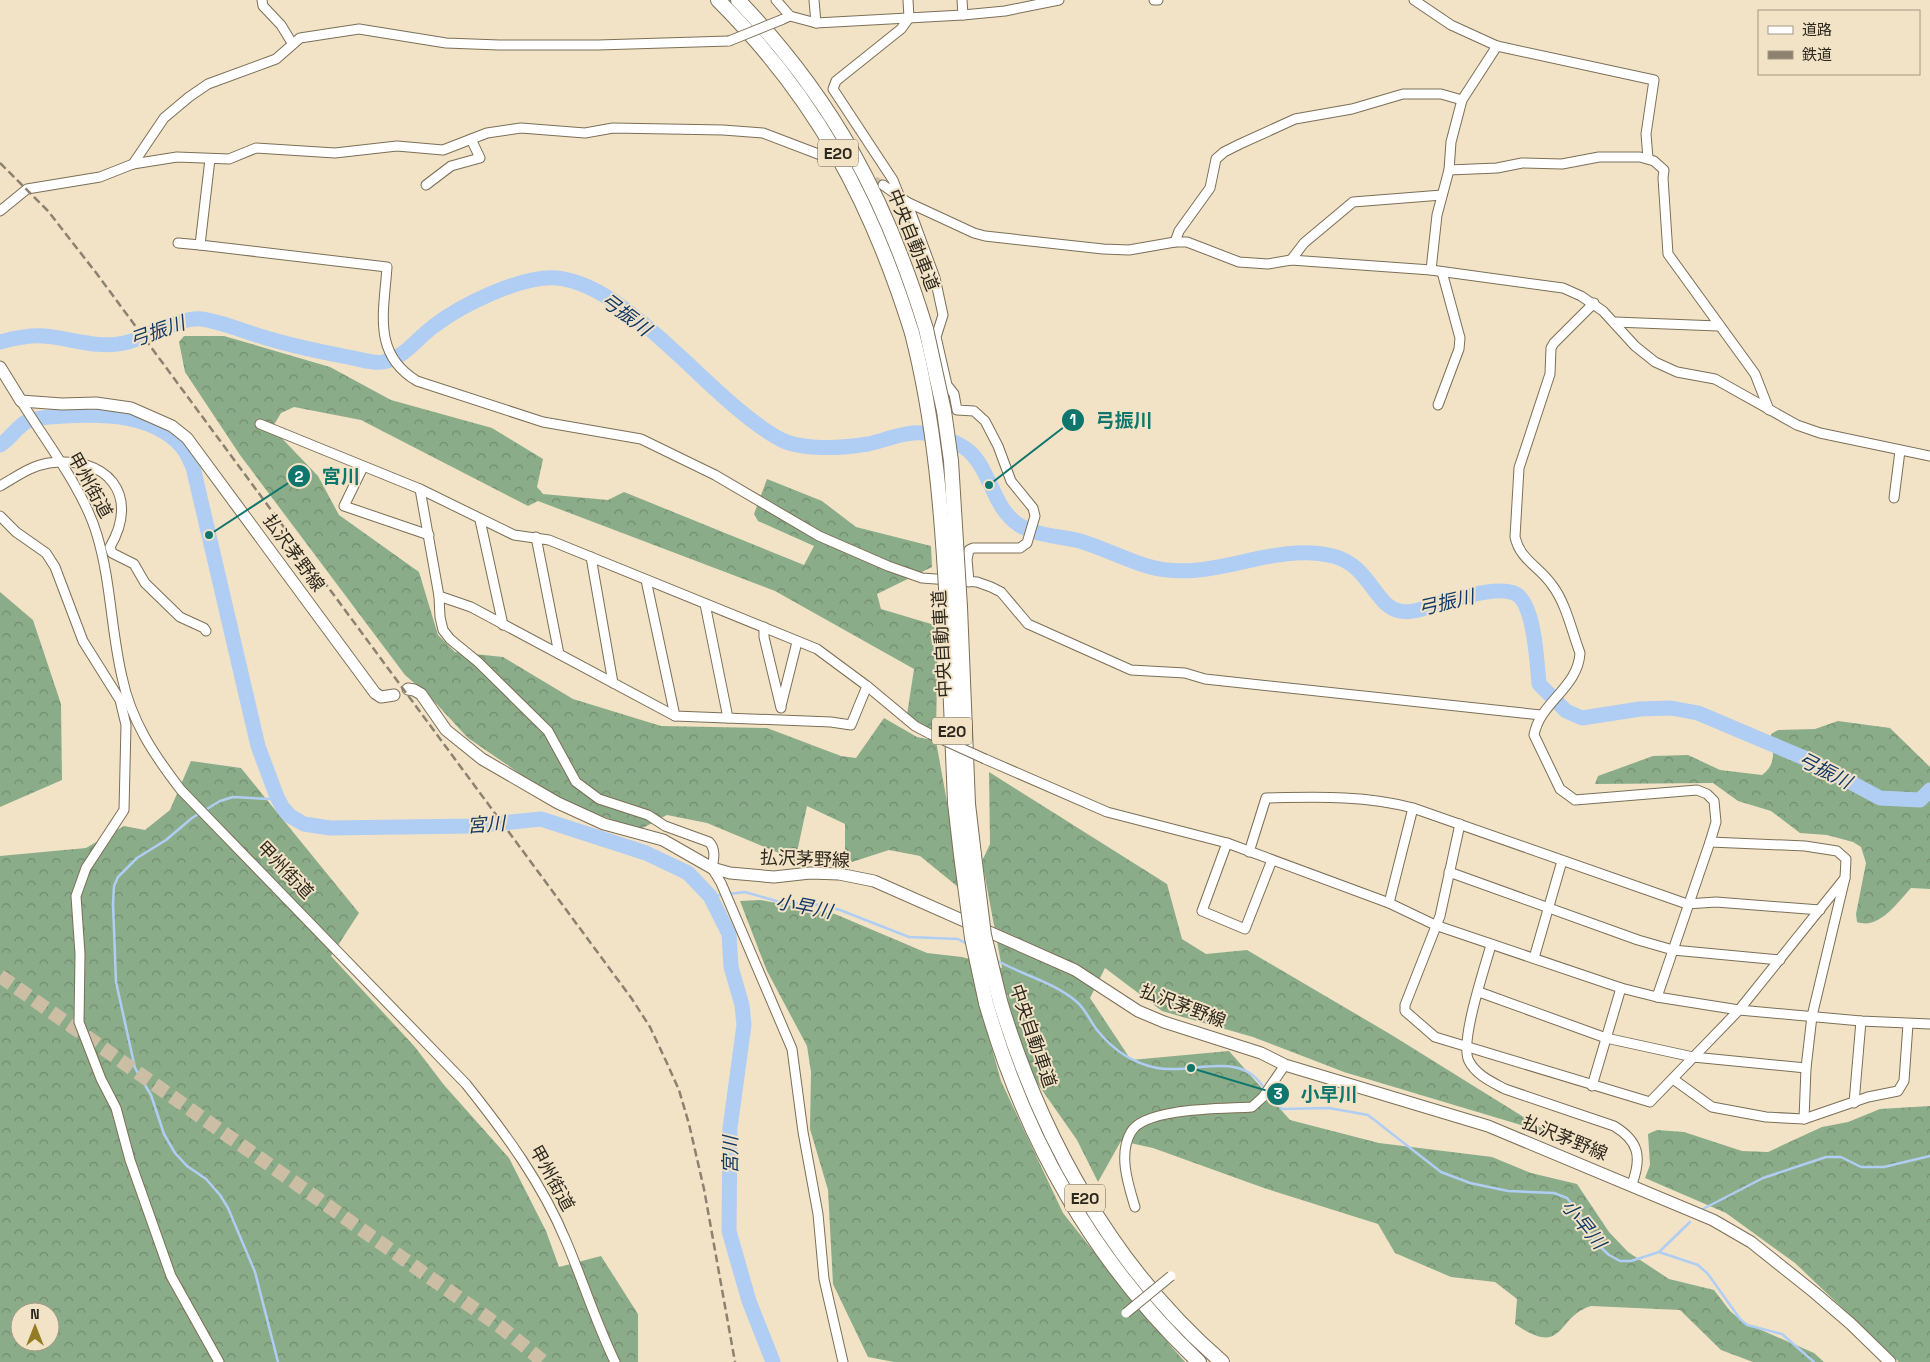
<svg xmlns="http://www.w3.org/2000/svg" width="1930" height="1362" font-family="'Space Grotesk','Noto Sans JP',sans-serif">
	<defs>
		<pattern id="forest-crowns" width="20" height="18" patternUnits="userSpaceOnUse" patternTransform="scale(1.25)"><rect width="20" height="18" fill="#8bac89"/><path d="M2 6a3 3 0 1 1 6 0M12 15a3 3 0 1 1 6 0" fill="none" stroke="#728c6f"/></pattern>
	</defs>
	<rect width="100%" height="100%" fill="#f2e3c7"/>
	<g fill="url(#forest-crowns)" fill-rule="evenodd">
		<polygon points="184,336 224,336 330,367 391,400 492,428 543,459 537,487 543,494 608,500 624,492 804,565 814,546 758,521 754,514 767,479 822,501 856,527 931,546 932,567 877,594 881,609 938,626 936,733 907,715 914,669 775,591 538,501 528,506 361,420 294,407 281,413 272,428 318,476 339,515 419,572 438,635 455,652 503,657 573,699 661,726 767,728 841,756 856,758 884,718 917,737 936,741 963,891 920,856 889,850 852,862 845,851 845,824 807,806 794,866 779,853 707,823 667,815 639,830 557,799 468,738 430,697 405,675 240,455 185,372 179,342"/>
		<polygon points="0,592 33,620 61,704 62,780 0,807"/>
		<path d="M 1838,721 L 1890,728 L 1930,767 L 1930,889 L 1911,888 C 1897,903 1879,930 1857,922 L 1856,914 L 1866,863 L 1861,847 L 1853,842 L 1827,835 L 1800,833 L 1771,811 L 1738,801 L 1713,783 L 1595,784 L 1598,776 L 1653,756 L 1688,755 L 1720,770 L 1762,775 C 1777,764 1773,751 1771,734 L 1778,730 L 1815,729 Z"/>
		<path d="M 191,761 L 241,768 L 359,913 L 331,956 L 415,1047 L 444,1085 L 509,1158 L 546,1231 L 559,1267 L 601,1256 L 638,1314 L 638,1362 L 0,1362 L 0,856 L 86,848 L 124,826 L 145,830 L 170,810 ZM 20,1312 L 50,1312 L 50,1342 L 20,1342 Z"/>
		<path d="M 989,772 L 1167,884 L 1182,939 L 1206,954 L 1247,950 L 1390,1034 L 1551,1134 L 1344,1072 L 1253,1037 L 1162,1011 L 1105,968 L 1090,998 L 1131,1060 L 1229,1051 L 1290,1120 L 1379,1143 L 1492,1157 L 1531,1173 L 1577,1184 L 1609,1232 L 1628,1252 L 1669,1279 L 1714,1290 L 1730,1311 L 1743,1322 L 1814,1353 L 1824,1362 L 1753,1362 L 1721,1350 L 1680,1310 L 1591,1306 C 1556,1316 1565,1359 1515,1324 L 1517,1299 L 1495,1282 L 1451,1277 L 1395,1253 L 1378,1224 L 1264,1188 L 1153,1148 L 1121,1141 L 1098,1182 L 1077,1140 L 1035,1080 L 1010,1012 L 1007,994 L 978,998 L 1001,1081 L 1063,1213 L 1148,1320 L 1185,1362 L 894,1362 L 868,1357 L 833,1284 L 828,1190 L 810,1129 L 811,1072 L 807,1046 L 767,971 L 740,901 L 760,900 L 835,914 L 927,953 L 962,957 L 1002,968 L 982,861 L 990,844 Z"/>
		<polygon points="1930,1106 1930,1362 1899,1362 1795,1263 1726,1213 1645,1178 1650,1165 1648,1134 1657,1130 1684,1132 1742,1151 1768,1152 1822,1127 1848,1122 1880,1109"/>
	</g>
	<g fill="none" stroke-linecap="round" stroke-linejoin="round">
		<g stroke="#b0cdf4" stroke-width="2.5">
			<polyline points="277,797 270,799 233,797 220,801 192,818 166,840 137,858 118,877 114,886 113,904 116,982 135,1068 151,1095 164,1134 175,1153 187,1166 206,1179 220,1195 228,1208 255,1272 278,1362"/>
			<polyline points="729,894 745,892 780,902 819,905 840,910 909,937 958,939 967,944"/>
			<polyline points="710,896 724,895"/>
			<path d="M 996,960 C 1022,975 1054,982 1077,1002 C 1086,1010 1090,1021 1097,1030 C 1113,1050 1132,1063 1157,1068 C 1194,1075 1242,1048 1265,1090"/>
			<polyline points="1268,1094 1282,1109 1329,1108 1368,1115 1441,1172 1470,1183 1508,1191 1554,1193 1567,1198 1577,1210 1594,1241 1609,1255 1620,1261 1631,1261 1659,1252 1698,1265 1708,1274 1740,1319 1747,1325 1782,1334 1814,1362"/>
			<polyline points="1703,1209 1763,1178 1826,1157 1841,1157 1861,1167 1884,1167 1930,1156"/>
			<polyline points="1659,1252 1690,1222"/>
		</g>
		<g stroke="#b0cdf4" stroke-width="15">
			<path d="M 0,342 C 15,338 29,335 44,336 C 71,338 97,349 124,343 C 147,338 179,317 201,319 C 224,322 247,333 270,339 C 296,347 322,352 348,357 C 360,359 373,364 383,362 C 406,357 416,339 434,326 C 461,305 522,275 557,278 C 631,285 712,403 780,439 C 802,451 844,448 868,444 C 886,440 911,429 929,434 C 942,437 960,443 970,452 C 991,472 993,508 1019,525 C 1037,536 1060,536 1080,541 C 1103,548 1124,559 1147,566 C 1211,585 1269,541 1333,556 C 1370,565 1375,607 1400,611 C 1414,614 1430,606 1444,602 C 1461,598 1497,586 1514,593 C 1535,601 1537,664 1539,684 L 1566,711 L 1582,718 L 1640,709 L 1671,708 L 1698,713 L 1809,760 L 1880,798 L 1920,800 L 1930,790"/>
			<path d="M 0,445 C 10,439 16,428 26,422 C 35,417 53,417 64,416 C 103,414 154,414 182,447 C 187,453 190,461 193,467 L 258,746 L 277,797 L 283,808 L 290,816 L 304,824 L 330,828 L 472,826 L 541,819 L 646,853 L 688,873 L 710,896 L 729,934 L 731,967 L 742,1005 L 744,1025 L 730,1128 L 729,1231 L 749,1301 L 773,1362"/>
		</g>
		<polyline stroke="#cbbea5" stroke-width="9" stroke-dasharray="9 4.5" stroke-linecap="butt" points="826,157 883,185"/>
		<polyline stroke="#cbbea5" stroke-width="14" stroke-dasharray="14 7" stroke-linecap="butt" points="0,976 502,1328 544,1362"/>
		<g stroke="#7c6f56" stroke-width="11">
			<g id="minor">
				<polyline points="262,0 263,6 281,25 292,43"/>
				<polyline points="776,0 790,16"/>
				<polyline points="814,0 816,23"/>
				<polyline points="962,0 963,15"/>
				<polyline points="1154,0 1158,0"/>
				<polyline points="1414,0 1451,25 1497,46 1654,80 1646,134 1648,158"/>
				<polyline points="781,20 790,16 816,23 963,15 1005,11 1059,0"/>
				<path d="M 210,159 L 200,245 L 387,267 C 384,312 372,354 417,381 L 543,422 L 641,439 L 715,475 L 819,536 L 888,566 L 922,578 L 977,582 L 991,587 L 1001,592 L 1028,624 L 1131,670 L 1185,673 L 1205,679 L 1541,715"/>
				<polyline points="133,164 164,118 189,97 208,84 276,59 300,38 359,29 446,43 499,45 598,45 729,41"/>
				<polyline points="1449,170 1497,168 1522,163 1562,164 1599,157 1640,157 1654,161 1664,170 1663,178 1668,254 1755,374 1769,410"/>
				<polyline points="426,185 451,166 480,158 471,139"/>
				<polyline points="883,185 907,202 974,233 985,236 1103,249 1129,250 1175,242 1187,242 1239,262 1268,264 1291,260 1431,270 1563,288 1581,296 1603,311 1635,346 1655,362 1677,372 1715,379 1797,425 1820,433 1930,456"/>
				<polyline points="899,195 893,180 833,89 836,81 901,29 909,18 908,0"/>
				<polyline points="907,202 935,278 943,315 936,337 947,385 954,394 957,410 974,411 985,421 998,446 1011,481 1033,508 1035,516 1027,543 1020,548 973,548 969,550 967,559 969,582"/>
				<polyline points="0,211 27,189 100,177 133,164 177,157 229,159 256,148 335,153 397,146 443,150 487,133 521,128 585,133 613,128 723,130 763,133 826,157"/>
				<polyline points="1175,242 1179,231 1210,188 1216,159 1224,152 1240,144 1295,119 1352,109 1403,94 1441,94 1462,100"/>
				<polyline points="178,243 200,245"/>
				<polyline points="1291,260 1304,243 1353,202 1442,195"/>
				<polyline points="1431,270 1437,215 1449,170 1451,142 1462,100 1497,46"/>
				<path d="M 1594,303 L 1554,343 L 1551,348 L 1550,374 L 1519,468 L 1515,537 C 1520,560 1540,567 1552,585 C 1566,603 1572,632 1580,653 C 1578,688 1540,702 1534,735 L 1560,789 L 1575,800 L 1697,790 L 1707,794 L 1714,801 L 1716,822 L 1710,842 L 1657,997"/>
				<polyline points="1615,322 1718,326"/>
				<path d="M 21,401 C 46,442 84,490 97,535 C 111,581 111,631 122,677 C 131,721 154,755 181,790 L 466,1084 C 505,1133 542,1183 566,1241 C 583,1281 596,1323 615,1362"/>
				<polyline points="1438,405 1459,349 1460,338 1442,272"/>
				<polyline points="260,424 420,489 514,535 549,540 817,649 867,686 915,726 930,734"/>
				<polyline points="363,467 344,506 429,535"/>
				<path d="M 0,486 C 16,477 30,466 49,463 C 106,455 141,494 110,547 L 112,553 L 134,564 L 145,583 L 180,617 L 204,628 L 206,631"/>
				<path d="M 420,489 L 439,596 L 440,617 L 443,630 L 450,639 L 478,662 L 548,731 L 576,782 L 599,799 L 648,815 L 665,826 L 709,842 C 716,849 714,859 712,868 L 721,883 L 792,1049 L 803,1132 L 818,1214 L 824,1279 L 843,1362"/>
				<polyline points="1894,498 1900,451"/>
				<polyline points="0,516 16,532 46,553 55,567 83,641 120,700 126,725 124,810 86,868 76,896 80,954 79,1022 101,1079 116,1108 130,1160 171,1276 219,1362"/>
				<polyline points="480,520 503,625"/>
				<polyline points="536,537 559,654"/>
				<polyline points="591,557 613,683"/>
				<polyline points="646,580 675,716"/>
				<polyline points="439,596 471,607 675,716 831,722 851,725 867,686"/>
				<polyline points="705,604 728,718"/>
				<polyline points="764,627 764,637 781,708"/>
				<polyline points="781,706 797,642"/>
				<polyline points="985,759 1107,812 1227,843 1389,903 1435,925 1621,988 1657,997 1739,1010 1861,1021 1930,1024"/>
				<polyline points="1460,824 1440,916 1405,1005 1405,1011 1435,1037 1650,1102 1739,1010 1845,878"/>
				<polyline points="1710,842 1805,846 1837,851 1846,859 1845,878 1812,1016 1806,1068 1804,1119"/>
				<polyline points="1227,843 1202,911 1245,929 1272,860"/>
				<path d="M 1249,852 L 1266,798 C 1316,797 1364,795 1413,808 L 1687,904 L 1716,902 L 1820,910"/>
				<polyline points="1449,872 1638,940 1673,950 1780,960"/>
				<polyline points="1389,903 1413,808"/>
				<path d="M 1491,945 C 1485,967 1459,1043 1469,1061 C 1476,1075 1492,1082 1505,1089 L 1614,1126 C 1639,1141 1642,1157 1632,1184"/>
				<polyline points="1534,958 1562,861"/>
				<polyline points="1479,992 1606,1038 1693,1057 1806,1068"/>
				<polyline points="1673,1079 1712,1107 1766,1117 1804,1119 1868,1097 1898,1091 1904,1081 1908,1024"/>
				<polyline points="1592,1086 1621,988"/>
				<polyline points="1854,1103 1861,1021"/>
				<path d="M 1135,1207 C 1128,1184 1118,1154 1131,1132 C 1145,1107 1225,1109 1252,1107 L 1263,1097 L 1285,1065"/>
			</g>
		</g>
		<g stroke="#7c6f56" stroke-width="13">
			<g id="major">
				<polyline points="0,367 21,401 62,404 96,403 131,408 172,426 187,438 375,693 381,697 394,695"/>
				<polyline points="408,689 414,690 421,694 446,730 482,759 558,803 604,824 663,840 712,868 730,873 774,877 810,873 839,874 874,881 1075,970 1138,1011 1164,1022 1261,1053 1285,1065 1488,1126 1713,1220 1751,1242 1815,1293 1851,1324 1890,1362"/>
			</g>
		</g>
		<g stroke="#7c6f56" stroke-width="16">
			<g id="highway">
				<path d="M 718,0 C 816,98 871,201 912,333"/>
				<path d="M 738,0 C 833,99 886,198 926,329"/>
				<polyline points="947,606 955,803 961,855"/>
				<polyline points="960,607 968,804 974,855"/>
				<path d="M 1000,1001 C 1041,1137 1113,1268 1222,1362"/>
				<path d="M 986,1003 C 1025,1140 1095,1264 1199,1362"/>
			</g>
		</g>
		<use href="#minor" stroke="#fff" stroke-width="9"/>
		<use href="#major" stroke="#fff" stroke-width="11"/>
		<use href="#highway" stroke="#fff" stroke-width="14"/>
		<polyline stroke="#8c826f" stroke-width="2.5" stroke-dasharray="8 4" stroke-linecap="butt" points="0,163 48,211 97,274 632,999 650,1027 666,1061 679,1090 689,1124 704,1189 735,1362"/>
		<g stroke="#7c6f56" stroke-width="11" stroke-linecap="butt">
			<g id="minor-bridge">
				<polyline points="729,41 781,20"/>
				<polyline points="930,734 985,759"/>
				<polyline points="1126,1313 1171,1276"/>
			</g>
		</g>
		<g stroke="#7c6f56" stroke-width="16" stroke-linecap="butt">
			<g id="highway-bridge">
				<polyline points="926,329 944,411 951,461 960,607"/>
				<path d="M 912,333 C 935,423 942,514 947,606"/>
				<polyline points="961,855 972,938 986,1003"/>
				<polyline points="974,855 984,935 1000,1001"/>
			</g>
		</g>
		<use href="#minor-bridge" stroke="#fff" stroke-width="9"/>
		<use href="#highway-bridge" stroke="#fff" stroke-width="14"/>
	</g>
	<g text-anchor="middle" stroke-width="4" stroke-linejoin="round" paint-order="stroke">
		<g fill="#f2e3c7" stroke="#686050" stroke-width="1">
			<rect x="818" y="139.5" width="40" height="27" rx="4"/>
			<rect x="932" y="717.5" width="40" height="27" rx="4"/>
			<rect x="1065" y="1184.5" width="40" height="27" rx="4"/>
		</g>
		<g font-size="16" font-weight="bold" fill="#2d281d">
			<text x="838" y="159">E20</text>
			<text x="952" y="737">E20</text>
			<text x="1085" y="1204">E20</text>
		</g>
		<g font-size="18" fill="#2d281d" stroke="#f2e3c7">
			<text transform="translate(913 240) rotate(68)" y="6">中央自動車道</text>
			<text transform="translate(90 485) rotate(61)" y="6">甲州街道</text>
			<text transform="translate(294 553) rotate(54)" y="6">払沢茅野線</text>
			<text transform="translate(942 644) rotate(-93)" y="6">中央自動車道</text>
			<text transform="translate(805 859) rotate(2)" y="6">払沢茅野線</text>
			<text transform="translate(285 870) rotate(46)" y="6">甲州街道</text>
			<text transform="translate(1183 1006) rotate(21)" y="6">払沢茅野線</text>
			<text transform="translate(1033 1036) rotate(71)" y="6">中央自動車道</text>
			<text transform="translate(1565 1138) rotate(22)" y="6">払沢茅野線</text>
			<text transform="translate(552 1178) rotate(61)" y="6">甲州街道</text>
		</g>
		<g font-size="19" font-style="italic" fill="#123867" stroke="#f2e3c7">
			<text transform="translate(626 314) rotate(37)" y="7">弓振川</text>
			<text transform="translate(157 331) rotate(-19)" y="7">弓振川</text>
			<text transform="translate(1446 602) rotate(-13)" y="7">弓振川</text>
			<text transform="translate(1825 770) rotate(27)" y="7">弓振川</text>
			<text transform="translate(486 824) rotate(-4)" y="7">宮川</text>
			<text transform="translate(804 906) rotate(11)" y="7">小早川</text>
			<text transform="translate(730 1155) rotate(-90)" y="7">宮川</text>
			<text transform="translate(1584 1224) rotate(51)" y="7">小早川</text>
		</g>
	</g>
	<path fill="none" stroke="#0f766e" stroke-width="2" d="M989 485L1073 420M209 535L299 476M1191 1068L1278 1094"/>
	<g fill="#0f766e" stroke="#f2e3c7" stroke-width="2">
		<circle cx="989" cy="485" r="5"/>
		<circle cx="209" cy="535" r="5"/>
		<circle cx="1191" cy="1068" r="5"/>
		<circle cx="1073" cy="420" r="12"/>
		<circle cx="299" cy="476" r="12"/>
		<circle cx="1278" cy="1094" r="12"/>
	</g>
	<g font-size="15" text-anchor="middle" font-weight="bold" fill="#fff">
		<text x="1073" y="425">1</text>
		<text x="299" y="482">2</text>
		<text x="1278" y="1099">3</text>
	</g>
	<g font-size="19" text-anchor="middle" font-weight="bold" fill="#0f766e" stroke="#f2e3c7" stroke-width="4" stroke-linejoin="round" paint-order="stroke">
		<text x="1124" y="427">弓振川</text>
		<text x="341" y="483">宮川</text>
		<text x="1329" y="1101">小早川</text>
	</g>
	<rect x="1758" y="10" width="162" height="65" fill="#f2e3c7" stroke="#a39883"/>
	<rect x="1768" y="26" width="25" height="8" fill="#ffffff" stroke="#a39883"/>
	<text x="1802" y="35" font-size="15" fill="#2d281d">道路</text>
	<rect x="1768" y="51" width="25" height="8" fill="#8c826f" stroke="#a39883"/>
	<text x="1802" y="60" font-size="15" fill="#2d281d">鉄道</text>
	<g transform="translate(35 1327)"><circle r="24" fill="#f2e3c7" stroke="#a39883"/>
	<path d="M0-4L9 19L0 12L-9 19Z" fill="#937c23"/>
	<text y="-8" font-size="14" font-weight="bold" text-anchor="middle" fill="#2d281d">N</text>
	</g>
</svg>
